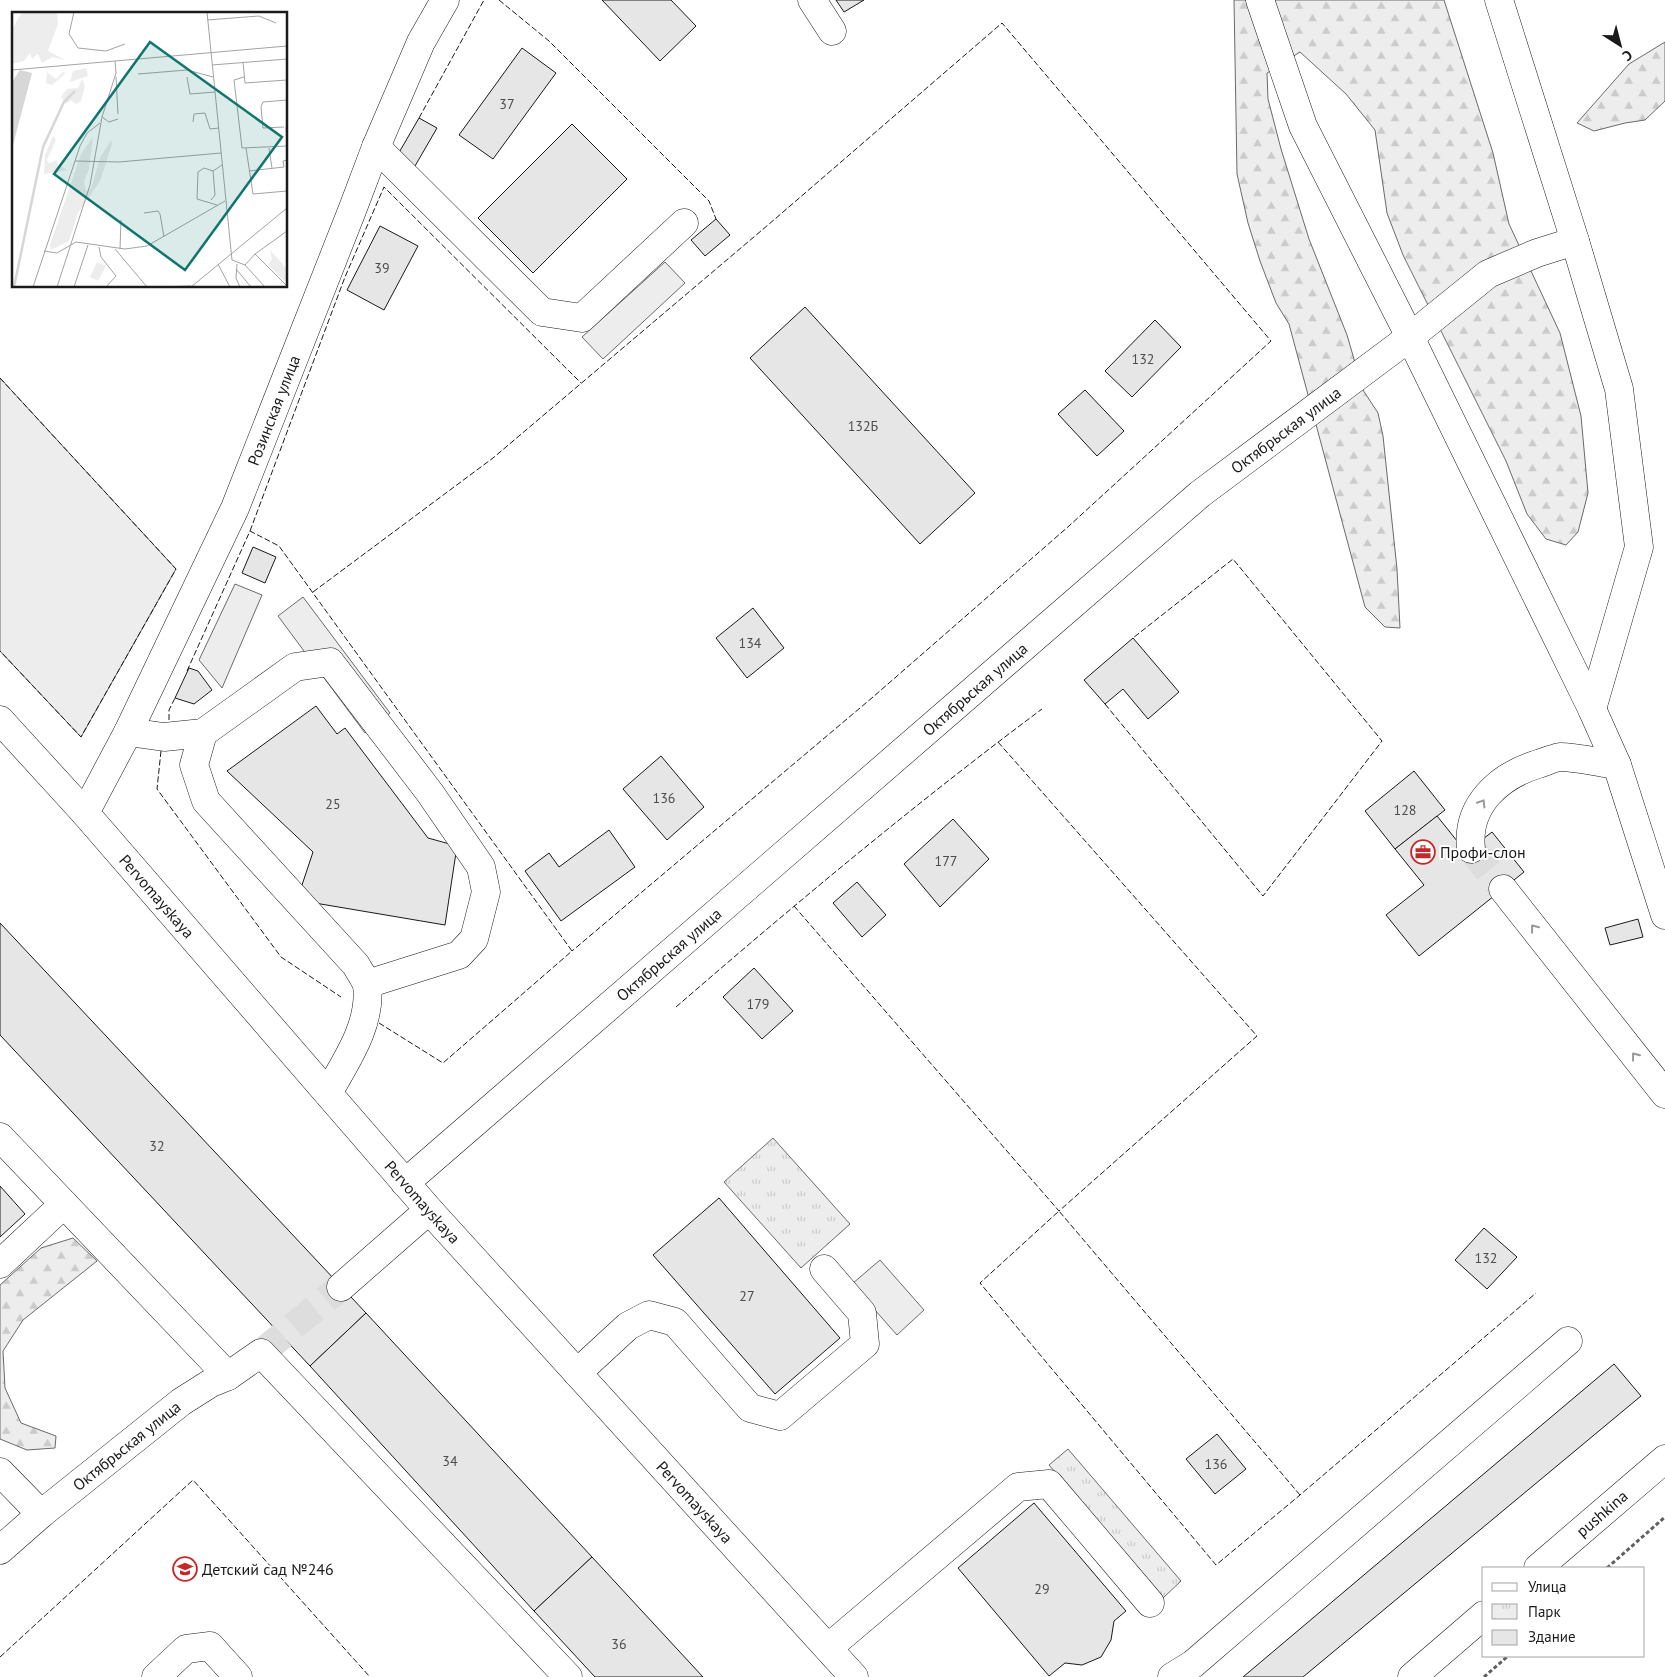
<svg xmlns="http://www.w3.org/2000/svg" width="1665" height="1677" font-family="'PT Sans',sans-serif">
	<defs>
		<pattern id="forest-firs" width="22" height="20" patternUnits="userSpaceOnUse" patternTransform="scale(1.25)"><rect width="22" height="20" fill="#ededed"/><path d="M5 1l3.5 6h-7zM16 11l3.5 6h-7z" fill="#cbcbcb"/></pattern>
		<pattern id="park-tufts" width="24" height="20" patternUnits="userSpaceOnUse" patternTransform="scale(1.25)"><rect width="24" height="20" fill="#ededed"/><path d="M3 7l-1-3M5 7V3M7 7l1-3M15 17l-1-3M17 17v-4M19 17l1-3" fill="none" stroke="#cbcbcb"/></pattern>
	</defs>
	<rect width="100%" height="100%" fill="#fff"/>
	<g fill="#ededed" stroke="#6a6a6a">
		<polygon points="665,262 685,283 603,359 582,337"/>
		<polygon points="0,378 176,569 81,737 0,651"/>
		<polygon points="235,584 262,595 222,688 199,660"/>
		<polygon points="303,597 390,713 365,733 278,616"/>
		<polygon points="880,1260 924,1310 897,1335 852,1284"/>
	</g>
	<g fill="url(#forest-firs)" stroke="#6a6a6a">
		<polygon points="1234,0 1444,0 1493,153 1509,224 1560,333 1581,416 1588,493 1578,532 1566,545 1546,539 1527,514 1506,461 1403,255 1387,213 1375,130 1346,94 1300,52 1267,73 1268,99 1281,149 1309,239 1347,335 1363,390 1378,413 1383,436 1397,569 1400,628 1385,627 1365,607 1289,324 1276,303 1260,261 1248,223 1237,174"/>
		<polygon points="1665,42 1665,101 1645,120 1625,123 1594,131 1577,123 1629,64"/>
		<polygon points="73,1238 97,1261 23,1320 3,1351 5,1388 21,1423 56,1436 55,1448 27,1450 0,1439 0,1285 41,1248"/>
	</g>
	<g fill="url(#park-tufts)" stroke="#6a6a6a">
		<polygon points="773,1138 850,1224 801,1268 724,1182"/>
		<polygon points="1068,1449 1181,1581 1163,1598 1049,1465"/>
	</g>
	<g fill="#e6e6e6" stroke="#1a1a1a">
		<polygon points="602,0 671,0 696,26 660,61"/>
		<polygon points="836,0 864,0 844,12"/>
		<polygon points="522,48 556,73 493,159 459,135"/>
		<polygon points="419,118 437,128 415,166 397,156"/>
		<polygon points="572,124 627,179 533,273 478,218"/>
		<polygon points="716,219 730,235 705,256 691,240"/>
		<polygon points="380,226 418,246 384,310 347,290"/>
		<polygon points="805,307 975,493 920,544 750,358"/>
		<polygon points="1155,320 1181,347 1132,397 1105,371"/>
		<polygon points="1085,390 1124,431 1097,456 1058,414"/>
		<polygon points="253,547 276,557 265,583 242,573"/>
		<polygon points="753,608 784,648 747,678 716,638"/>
		<polygon points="1133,638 1179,692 1148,719 1123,689 1105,704 1084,680"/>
		<polygon points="189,668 198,671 212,690 194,704 175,698"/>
		<polygon points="316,706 337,734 345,728 428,838 457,846 445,925 297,900 313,852 227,771"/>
		<polygon points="661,756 704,807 667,840 623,789"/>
		<polygon points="1414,771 1445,810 1395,849 1365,811"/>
		<polygon points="1437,816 1466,852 1492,832 1524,872 1419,956 1386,915 1424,885 1395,849"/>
		<polygon points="953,819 989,859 940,907 904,864"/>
		<polygon points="609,830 635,867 561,921 525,871 549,853 559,867"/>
		<polygon points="857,882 886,915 862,937 833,903"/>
		<polygon points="1638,919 1643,937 1610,945 1605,928"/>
		<polygon points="0,923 366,1313 310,1366 0,1035"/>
		<polygon points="754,968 793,1011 762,1039 723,997"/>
		<polygon points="0,1186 25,1214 0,1237"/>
		<polygon points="719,1198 840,1338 775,1394 653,1255"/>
		<polygon points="1484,1228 1517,1257 1487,1289 1455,1260"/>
		<polygon points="366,1313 592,1557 534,1611 310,1366"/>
		<polygon points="1614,1364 1641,1396 1303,1677 1243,1677"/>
		<polygon points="1217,1434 1246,1469 1215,1494 1186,1459"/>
		<polygon points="1034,1503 1126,1611 1114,1621 1111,1640 1101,1657 1082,1665 1065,1663 1049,1676 958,1568"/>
		<polygon points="592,1557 703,1677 595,1677 534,1611"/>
	</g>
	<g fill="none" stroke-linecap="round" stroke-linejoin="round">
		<g stroke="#ddd" stroke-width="28" stroke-dasharray="28 14" stroke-linecap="butt">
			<polyline points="1471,849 1503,889"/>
			<polyline points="261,1353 341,1287"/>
		</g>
		<g stroke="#1a1a1a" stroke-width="29">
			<g id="minor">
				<polyline points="812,0 832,31"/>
				<polyline points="1260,0 1303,126 1410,337 1592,709 1617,765 1665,915"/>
				<polyline points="1499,0 1575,241 1619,389 1639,547 1592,709"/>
				<polyline points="376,147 542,312 582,318 684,223"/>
				<path id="s1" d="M 0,720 L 85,813 L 429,1210 L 854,1677"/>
				<polyline points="128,732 164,737 203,733 295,667 330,662 430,793 481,867 486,892 474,939 459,955 367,984"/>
				<path d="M 203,733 L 194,765 L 206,801 L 356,965 C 359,971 365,979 367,985 C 372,1024 346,1061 328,1093"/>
				<path id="s2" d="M 85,813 L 128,732 L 235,508 L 353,208 L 376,147 L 421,42 L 445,0"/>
				<path d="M 1471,849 C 1466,805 1499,776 1538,764 C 1545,762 1553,758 1560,757 C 1576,757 1601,763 1617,765"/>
				<polyline points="1503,889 1665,1094"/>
				<polyline points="0,1137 228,1376"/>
				<path id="s3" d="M 405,1183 L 1200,494 L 1410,337 L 1488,274 L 1537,253 L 1575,241"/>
				<polyline points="0,1264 64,1204"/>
				<polyline points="341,1287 429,1210"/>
				<polyline points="577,1373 628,1326 649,1315 675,1322 750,1408 780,1416 865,1344 862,1313 824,1269"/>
				<polyline points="0,1472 41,1514"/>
				<path id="s4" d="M 0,1550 L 41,1514 L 181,1402 L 211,1383 L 228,1376 L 261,1353 L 568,1677"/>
				<polyline points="828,1648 1018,1487 1049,1484 1150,1603"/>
				<polyline points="156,1677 186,1649 210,1646 238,1677"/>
				<polyline points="1172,1677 1193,1664 1568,1341"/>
			</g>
		</g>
		<g stroke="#1a1a1a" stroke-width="29">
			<g id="major">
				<path id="s5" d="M 1538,1568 L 1665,1459"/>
				<polyline points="1412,1677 1484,1615"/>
			</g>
		</g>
		<g stroke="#5f5f5f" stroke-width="3" stroke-dasharray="4 2.5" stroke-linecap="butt">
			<polyline points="1607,1568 1665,1517"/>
			<polyline points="1484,1677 1508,1656"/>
		</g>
		<use href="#minor" stroke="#fff" stroke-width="28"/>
		<use href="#major" stroke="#fff" stroke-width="28"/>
		<g stroke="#1a1a1a" stroke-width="1" stroke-dasharray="6 2.5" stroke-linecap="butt">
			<polyline points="499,0 549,41 709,201 716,219"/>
			<polyline points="419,118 484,0"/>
			<polyline points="0,378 176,569 81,737 0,651"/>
			<polyline points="250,531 345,277 384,187 581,383"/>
			<polyline points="313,592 493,458 768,225 1002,23 1271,341 1069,526 873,697 572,951"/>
			<polyline points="187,671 250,531 279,546 572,951 443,1063 379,1023"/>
			<polyline points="1105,704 1263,896 1382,741 1233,559 1133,638"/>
			<polyline points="169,720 169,710 176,696"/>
			<polyline points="161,751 157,789 281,957 341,997"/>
			<polyline points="794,906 1059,1211 1257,1036 998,742"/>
			<path d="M 676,1007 C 795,904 916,803 1042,709"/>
			<polyline points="1300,1495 1059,1211 980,1283 1216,1565 1300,1495 1536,1293"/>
			<polyline points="0,1657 193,1480 370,1677"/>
		</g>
	</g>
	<defs><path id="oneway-chevron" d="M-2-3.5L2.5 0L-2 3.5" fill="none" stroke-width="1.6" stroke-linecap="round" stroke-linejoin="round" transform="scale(1.25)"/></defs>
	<g stroke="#989898">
		<use href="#oneway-chevron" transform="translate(1482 803) rotate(-58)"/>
		<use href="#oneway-chevron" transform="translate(1534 928) rotate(-128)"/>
		<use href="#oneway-chevron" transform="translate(1635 1056) rotate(-128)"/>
	</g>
	<defs>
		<g id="office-ring" transform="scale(1.25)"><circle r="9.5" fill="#fff" stroke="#c62828" stroke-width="1.5"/><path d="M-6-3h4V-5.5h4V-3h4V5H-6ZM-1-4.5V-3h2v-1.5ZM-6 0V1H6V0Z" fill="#c62828"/></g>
		<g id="school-ring" transform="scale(1.25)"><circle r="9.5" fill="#fff" stroke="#c62828" stroke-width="1.5"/><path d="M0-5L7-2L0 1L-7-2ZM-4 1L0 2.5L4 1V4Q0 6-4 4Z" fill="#c62828"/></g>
	</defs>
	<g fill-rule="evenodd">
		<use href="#office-ring" x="1423" y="852"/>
		<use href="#school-ring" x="185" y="1569"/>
	</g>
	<g text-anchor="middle" stroke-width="4" stroke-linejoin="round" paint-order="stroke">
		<g font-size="14" fill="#4d4d4d">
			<text x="507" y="109">37</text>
			<text x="382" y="273">39</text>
			<text x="1143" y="364">132</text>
			<text x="863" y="431">132Б</text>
			<text x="750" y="648">134</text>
			<text x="664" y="803">136</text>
			<text x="333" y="809">25</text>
			<text x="1405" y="815">128</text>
			<text x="946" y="866">177</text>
			<text x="758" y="1009">179</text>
			<text x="157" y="1151">32</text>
			<text x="1486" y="1263">132</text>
			<text x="747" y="1301">27</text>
			<text x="450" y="1466">34</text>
			<text x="1216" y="1469">136</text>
			<text x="1042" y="1594">29</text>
			<text x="619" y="1649">36</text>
		</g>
		<g font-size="16" fill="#1a1a1a" stroke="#fff">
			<text dy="6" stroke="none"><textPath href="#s2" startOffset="445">Розинская улица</textPath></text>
			<text dy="6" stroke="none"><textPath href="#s3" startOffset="1159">Октябрьская улица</textPath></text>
			<text dy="6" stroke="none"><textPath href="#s3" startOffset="754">Октябрьская улица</textPath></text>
			<text dy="6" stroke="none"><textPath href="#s1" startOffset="236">Pervomayskaya</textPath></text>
			<text dy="6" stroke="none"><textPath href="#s3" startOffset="349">Октябрьская улица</textPath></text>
			<text dy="6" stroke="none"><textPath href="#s1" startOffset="641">Pervomayskaya</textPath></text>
			<text dy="6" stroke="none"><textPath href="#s4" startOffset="164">Октябрьская улица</textPath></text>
			<text dy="6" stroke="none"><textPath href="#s1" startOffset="1046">Pervomayskaya</textPath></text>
			<text dy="6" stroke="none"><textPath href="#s5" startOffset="84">pushkina</textPath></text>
		</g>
		<g font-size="16" fill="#1a1a1a" stroke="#fff" text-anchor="start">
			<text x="1440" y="858">Профи-слон</text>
			<text x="202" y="1575">Детский сад №246</text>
		</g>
	</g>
	<g transform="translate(12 12)">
		<rect width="275" height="275" fill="#fff"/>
		<path d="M 85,250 L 94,254 L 86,269 L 78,265 Z" fill="#ededed"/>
		<path d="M 10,0 L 45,0 L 46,12 L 36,39 L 53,48 L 40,45 L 30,51 L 26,42 L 20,47 L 18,41 L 12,49 L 0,52 L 0,17 ZM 74,56 L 76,64 L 58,70 L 61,59 ZM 35,60 L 44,67 L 51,60 L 54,61 L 40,73 L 34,71 ZM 70,67 L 73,74 L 69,89 L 64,92 L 59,88 L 54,92 L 49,85 L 55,77 L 66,76 ZM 41,124 L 44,128 L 35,148 L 37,151 L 45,148 L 46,153 L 56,158 L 32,162 L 33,143 ZM 81,125 L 77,157 L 72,169 L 74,179 L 79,177 L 88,146 L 99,128 L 100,132 L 88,169 L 66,201 L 57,229 L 39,238 L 38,233 L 69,142 ZM 258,238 L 275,257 L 275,267 L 272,269 L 256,253 L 260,247 Z" fill="#ededed"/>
		<path d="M 8,58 L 20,61 L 0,137 L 0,70 Z" fill="#d7d7d7"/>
		<path fill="none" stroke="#d7d7d7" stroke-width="2.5" d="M 2,275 L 31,135 L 52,90 L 63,79"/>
		<path fill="none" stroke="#a3a3a3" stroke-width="1" d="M 62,0 L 57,22 L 66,36 L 94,39 L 113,32M 195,0 L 220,248 L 233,253 L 243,242M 195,8 L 247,4 L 264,11M 231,50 L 233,71 L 275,68M 200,53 L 275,47M 0,58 L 275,34M 126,62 L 175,58 L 201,65M 104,65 L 106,102M 175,65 L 178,82 L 203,80M 232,65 L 222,68 L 230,136 L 275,134M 90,105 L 97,110 L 106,107M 181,110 L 182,102 L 193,101 L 198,117 L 207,116M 272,115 L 251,116 L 249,95 L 251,90 L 275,88M 274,115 L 275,134M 234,136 L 241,182 L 275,179M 257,136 L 260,156M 63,149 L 107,150 L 209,141M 201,159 L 192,156 L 186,160 L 185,187 L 205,193M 237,159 L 272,155 L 271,149 L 275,148M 199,188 L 203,183 L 201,159 L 210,153M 132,201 L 146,199 L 148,202 L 152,225M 275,219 L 243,242 L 275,274M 87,235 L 89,245 L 104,264 L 94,275M 103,237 L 135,275M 108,237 L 109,208M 32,239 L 45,241 L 64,230 L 113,237 L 135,234 L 213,189M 206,252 L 218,275M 225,252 L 224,266 L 228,275M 233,253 L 253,275M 224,257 L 239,275M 21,275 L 68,134 L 75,121 L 88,111M 45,275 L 78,173 L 90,105 L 104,61 L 103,49M 62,275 L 76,233M 144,275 L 179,274M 179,275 L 275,196"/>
		<path fill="#0f766e" fill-opacity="0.15" stroke="#0f766e" stroke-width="2.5" d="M 138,30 L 270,125 L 173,258 L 42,162 Z"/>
		<rect width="275" height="275" fill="none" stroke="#1a1a1a" stroke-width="2.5"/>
	</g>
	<rect x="1482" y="1567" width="162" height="90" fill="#ffffff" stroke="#a3a3a3"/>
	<rect x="1492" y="1583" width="25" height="8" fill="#ffffff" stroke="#a3a3a3"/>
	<text x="1528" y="1592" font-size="15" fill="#1a1a1a">Улица</text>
	<rect x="1492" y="1604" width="25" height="15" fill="url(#park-tufts)" stroke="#a3a3a3"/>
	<text x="1528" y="1617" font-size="15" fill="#1a1a1a">Парк</text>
	<rect x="1492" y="1630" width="25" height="15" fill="#e6e6e6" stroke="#a3a3a3"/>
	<text x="1528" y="1642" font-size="15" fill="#1a1a1a">Здание</text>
	<g transform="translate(1620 45) rotate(144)" stroke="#ffffff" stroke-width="4" paint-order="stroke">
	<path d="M0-4L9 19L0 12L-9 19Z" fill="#1a1a1a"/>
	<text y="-8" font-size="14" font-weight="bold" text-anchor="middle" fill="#1a1a1a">С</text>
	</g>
</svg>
